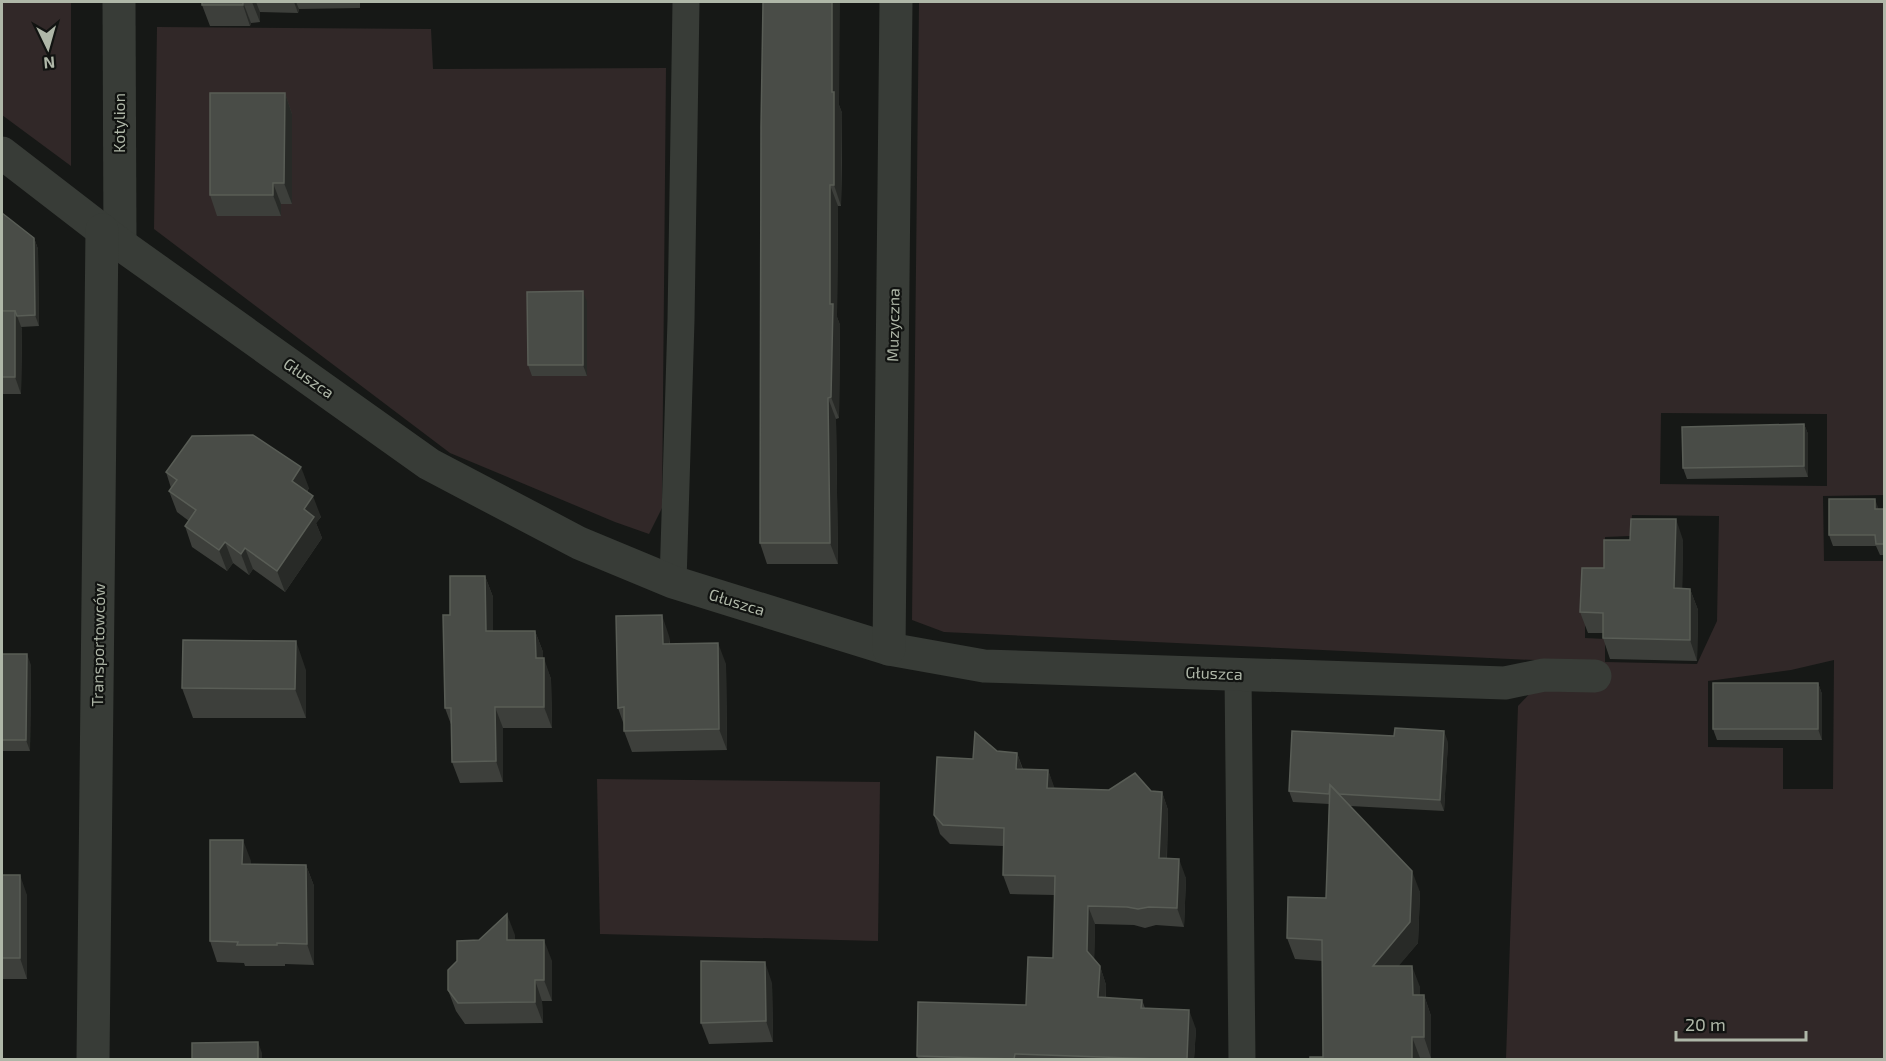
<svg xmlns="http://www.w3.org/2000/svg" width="1886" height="1061" font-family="'Exo 2',sans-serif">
	<rect width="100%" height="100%" fill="#161816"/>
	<g fill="#312828" fill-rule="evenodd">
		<polygon points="2,2 71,2 71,166 2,115"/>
		<path d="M 919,2 L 1884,2 L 1884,495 L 1823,496 L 1824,561 L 1884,561 L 1884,1059 L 1506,1059 L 1518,706 L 1535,688 L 1596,663 L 944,632 L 912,620 ZM 1661,413 L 1827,414 L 1827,486 L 1660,484 ZM 1632,515 L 1719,516 L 1717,621 L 1697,664 L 1605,662 L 1605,639 L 1585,638 L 1585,574 L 1605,573 L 1605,537 L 1630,536 ZM 1834,660 L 1833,789 L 1783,789 L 1783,748 L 1708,747 L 1708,681 L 1791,670 Z"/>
		<polygon points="157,27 431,29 433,69 666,68 662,508 649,534 615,522 450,453 154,229"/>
		<polygon points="597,779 880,782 878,941 600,934"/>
	</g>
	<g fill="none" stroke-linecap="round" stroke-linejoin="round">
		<g stroke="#383c37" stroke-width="27">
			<polyline points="673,582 681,320 686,2"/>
			<polyline points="1238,674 1242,1060"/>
		</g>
		<g stroke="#383c37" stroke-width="33">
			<polyline points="119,2 120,244"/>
			<polyline points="2,153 120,244 429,464 579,543 673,582 889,649 984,666 1505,683 1544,675 1595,676"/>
			<polyline points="889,649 896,2"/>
			<polyline points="93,1060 102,230"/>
		</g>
	</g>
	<g fill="#3d3f3b">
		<polygon points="202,2 360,2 360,8 299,9 298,13 260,12 260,22 251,23 250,26 210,26 202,5"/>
		<polygon points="285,93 292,114 292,204 281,204 281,216 217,216 210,195"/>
		<polygon points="839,105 842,113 842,162 841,206 838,206 837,317 840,325 839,418 836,419 838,564 767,564 760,543"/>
		<polygon points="2,213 34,238 38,249 39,326 21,327 22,329 21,394 2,394"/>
		<polygon points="587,302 587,376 532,376 528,365"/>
		<polygon points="1804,424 1808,434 1808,477 1687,479 1683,468"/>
		<polygon points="166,472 309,488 307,492 321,517 316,523 322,538 285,592 253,569 249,575 233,563 227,571 192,547 185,526 189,521 177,512 169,491 171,488"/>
		<polygon points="1879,509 1884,509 1884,555 1880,555 1876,546 1833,546 1829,535"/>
		<polygon points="1683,540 1682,589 1690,589 1698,610 1697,661 1610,659 1603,638 1603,633 1588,633 1580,612 1604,568"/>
		<polygon points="485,576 493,597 493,631 535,631 543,652 543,658 551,679 552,728 503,728 503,782 460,783 452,762 452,727 445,708"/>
		<polygon points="669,636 670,644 726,664 727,750 632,752 624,731 624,725 618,708"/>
		<polygon points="2,654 31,665 30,751 2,751"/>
		<polygon points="306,670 306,718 193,718 182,688"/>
		<polygon points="1818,683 1822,694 1822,740 1717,740 1713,729"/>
		<polygon points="1448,742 1444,811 1350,806 1420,892 1418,943 1398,966 1420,987 1420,995 1424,995 1431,1016 1431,1058 1323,1057 1322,961 1295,959 1287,938 1326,898 1329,804 1293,802 1289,791"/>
		<polygon points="997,751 1017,753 1023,769 1048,770 1054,788 1162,792 1168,810 1167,859 1186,878 1184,927 1156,925 1145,928 1134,925 1095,924 1094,960 1100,966 1106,985 1106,998 1142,1000 1145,1008 1196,1029 1194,1059 918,1059 917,1056 1026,1005 1053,958 1055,895 1010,894 1003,875 1003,846 950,844 940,834 934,815"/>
		<polygon points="251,861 251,864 306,865 314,886 314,965 285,964 285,966 245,966 244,963 217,962 210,941"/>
		<polygon points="2,875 27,895 27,979 3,979 2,1048"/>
		<polygon points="515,935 515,940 552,961 552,1001 542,1001 543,1023 465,1024 456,1011 448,990 479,940"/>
		<polygon points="772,983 773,1042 709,1044 701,1023"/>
	</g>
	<g fill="#282a27">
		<polygon points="243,2 251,23 250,26 243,5"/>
		<polygon points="252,2 256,2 260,12 260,22"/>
		<polygon points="294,2 296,2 299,9 298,13"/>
		<polygon points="832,2 840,2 839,105 842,113 841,206 834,185 832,92"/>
		<polygon points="285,93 292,114 292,204 284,183"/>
		<polygon points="273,183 281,204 281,216 273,195"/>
		<polygon points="830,185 838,206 837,317 840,325 839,418 831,397 830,304"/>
		<polygon points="34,238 38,249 39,326 35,315"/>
		<polygon points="583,291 587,302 587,376 583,365"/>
		<polygon points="15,311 22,329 21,394 15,377"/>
		<polygon points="828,398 836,419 838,564 830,543"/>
		<polygon points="1804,424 1808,434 1808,477 1804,466"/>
		<polygon points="301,467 309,488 299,502 292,481"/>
		<polygon points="313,496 321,517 316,523 322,538 285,592 277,571 304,509"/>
		<polygon points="1875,499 1879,510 1875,509"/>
		<polygon points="1676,519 1683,540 1682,609 1674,588"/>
		<polygon points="225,542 233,563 227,571 219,550"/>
		<polygon points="245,548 253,569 249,575 241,554"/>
		<polygon points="485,576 493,597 493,652 486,631"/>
		<polygon points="1690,589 1698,610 1697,661 1690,640"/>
		<polygon points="662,615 669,636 670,665 663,644"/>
		<polygon points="535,631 543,652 543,679 536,658"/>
		<polygon points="296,641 306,670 306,718 295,689"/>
		<polygon points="718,643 726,664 727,750 719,729"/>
		<polygon points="27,654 31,665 30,751 26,740"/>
		<polygon points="544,658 551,679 552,728 544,707"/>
		<polygon points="1818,683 1822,694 1822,740 1818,729"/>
		<polygon points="495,707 503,728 503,782 496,761"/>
		<polygon points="1444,731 1448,742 1444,811 1440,800"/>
		<polygon points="1017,753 1023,771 1016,769"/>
		<polygon points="1048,770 1055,789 1047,788"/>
		<polygon points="1162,792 1168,810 1166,877 1159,858"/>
		<polygon points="243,840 251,861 250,885 242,864"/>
		<polygon points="1179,859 1186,878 1184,927 1177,908"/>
		<polygon points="306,865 314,886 314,965 307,944"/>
		<polygon points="1412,871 1420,892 1418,943 1381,987 1373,966"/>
		<polygon points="20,875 27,895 27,979 20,958"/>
		<polygon points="1088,906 1095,924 1094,970 1087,951"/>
		<polygon points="507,914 515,935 515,961 507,940"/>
		<polygon points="544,940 552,961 552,1001 544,980"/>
		<polygon points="765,962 772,983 773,1042 766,1021"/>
		<polygon points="1100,966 1106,985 1105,1016 1098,997"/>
		<polygon points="1412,966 1420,987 1420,1016 1413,995"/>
		<polygon points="2,976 3,979 2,1048"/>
		<polygon points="535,980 542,1001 543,1023 535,1002"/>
		<polygon points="1424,995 1431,1016 1431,1058 1424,1037"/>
		<polygon points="1189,1010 1196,1029 1194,1059 1187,1059"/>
		<polygon points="1412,1037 1420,1058 1420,1059 1412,1059"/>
		<polygon points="258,1042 262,1053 262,1059 258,1059"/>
	</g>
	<g fill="#494c47" stroke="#595d56" stroke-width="1.5">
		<polygon points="202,2 246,2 243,2 243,5 202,5"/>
		<polygon points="763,2 832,2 832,92 834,92 834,185 830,185 830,304 833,304 831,397 828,398 830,543 760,543 761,127"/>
		<polygon points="210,93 285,93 284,183 273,183 273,195 210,195"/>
		<polygon points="2,213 34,238 35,315 17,316 15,311 2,311"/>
		<polygon points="583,291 583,365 528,365 527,292"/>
		<rect x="2" y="311" width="13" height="66"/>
		<polygon points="1804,424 1804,466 1683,468 1682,427"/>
		<polygon points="253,435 301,467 292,481 313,496 304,509 314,517 277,571 245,548 241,554 225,542 219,550 185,526 196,510 169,491 177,480 166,472 192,436"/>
		<polygon points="1829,499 1875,499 1875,509 1884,509 1884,544 1876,544 1875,535 1829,535"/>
		<polygon points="1631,519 1676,519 1674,588 1690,589 1690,640 1603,638 1603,613 1580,612 1582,568 1604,568 1604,540 1630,540"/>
		<polygon points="450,576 485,576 486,631 535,631 536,658 544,658 544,707 495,707 496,761 452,762 451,708 445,708 443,615 450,615"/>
		<polygon points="662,615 663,644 718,643 719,729 624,731 624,707 618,708 616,616"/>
		<polygon points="183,640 296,641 295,689 182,688"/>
		<polygon points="2,654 27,654 26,740 2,740"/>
		<rect x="1713" y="683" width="105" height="46"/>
		<polygon points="1395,728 1444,731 1440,800 1339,794 1330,785 1329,794 1289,791 1292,731 1394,736"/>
		<polygon points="975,732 997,751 1017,753 1016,769 1048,770 1047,788 1109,790 1135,773 1151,791 1162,792 1159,858 1179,859 1177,908 1149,907 1138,909 1127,907 1088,906 1087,951 1100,966 1098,997 1142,1000 1141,1008 1189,1010 1187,1059 1158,1059 1015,1054 1014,1059 917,1056 918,1002 1026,1005 1028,957 1053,958 1055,876 1003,875 1004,828 943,825 934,815 937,757 973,759"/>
		<polygon points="1330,785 1412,871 1410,922 1373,966 1412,966 1413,995 1424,995 1424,1037 1412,1037 1412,1059 1310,1059 1310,1057 1323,1057 1322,940 1287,938 1288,897 1326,898"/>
		<polygon points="210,840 243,840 242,864 306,865 307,944 277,943 277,945 237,945 238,942 210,941"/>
		<rect x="2" y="875" width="18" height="83"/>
		<polygon points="507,914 507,940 544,940 544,980 535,980 535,1002 458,1003 448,990 448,970 457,961 457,941 479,940"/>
		<polygon points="701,961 765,962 766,1021 701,1023"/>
		<polygon points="258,1042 258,1059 192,1059 192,1043"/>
	</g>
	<g text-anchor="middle" stroke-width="4.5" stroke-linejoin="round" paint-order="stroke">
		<g font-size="16" fill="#afb7a8" stroke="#111311">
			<text transform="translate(119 123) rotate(-90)" y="6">Kotylion</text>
			<text transform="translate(893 325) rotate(-89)" y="6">Muzyczna</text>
			<text transform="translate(309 378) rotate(35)" y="6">Głuszca</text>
			<text transform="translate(737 602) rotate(17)" y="6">Głuszca</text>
			<text transform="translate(98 645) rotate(-89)" y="6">Transportowców</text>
			<text transform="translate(1214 673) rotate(2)" y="6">Głuszca</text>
		</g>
	</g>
	<rect width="1886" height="1061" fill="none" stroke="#afb7a8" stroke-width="6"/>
	<g transform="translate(48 48) rotate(175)" stroke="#111311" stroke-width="4.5" paint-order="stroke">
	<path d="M0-4.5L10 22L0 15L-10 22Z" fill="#afb7a8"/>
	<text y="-9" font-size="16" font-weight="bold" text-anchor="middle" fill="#afb7a8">N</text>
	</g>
	<path d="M1676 1031v9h130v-9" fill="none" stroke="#afb7a8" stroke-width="3"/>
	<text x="1685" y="1031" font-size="18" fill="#afb7a8" stroke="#111311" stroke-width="4.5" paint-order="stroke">20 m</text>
</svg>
